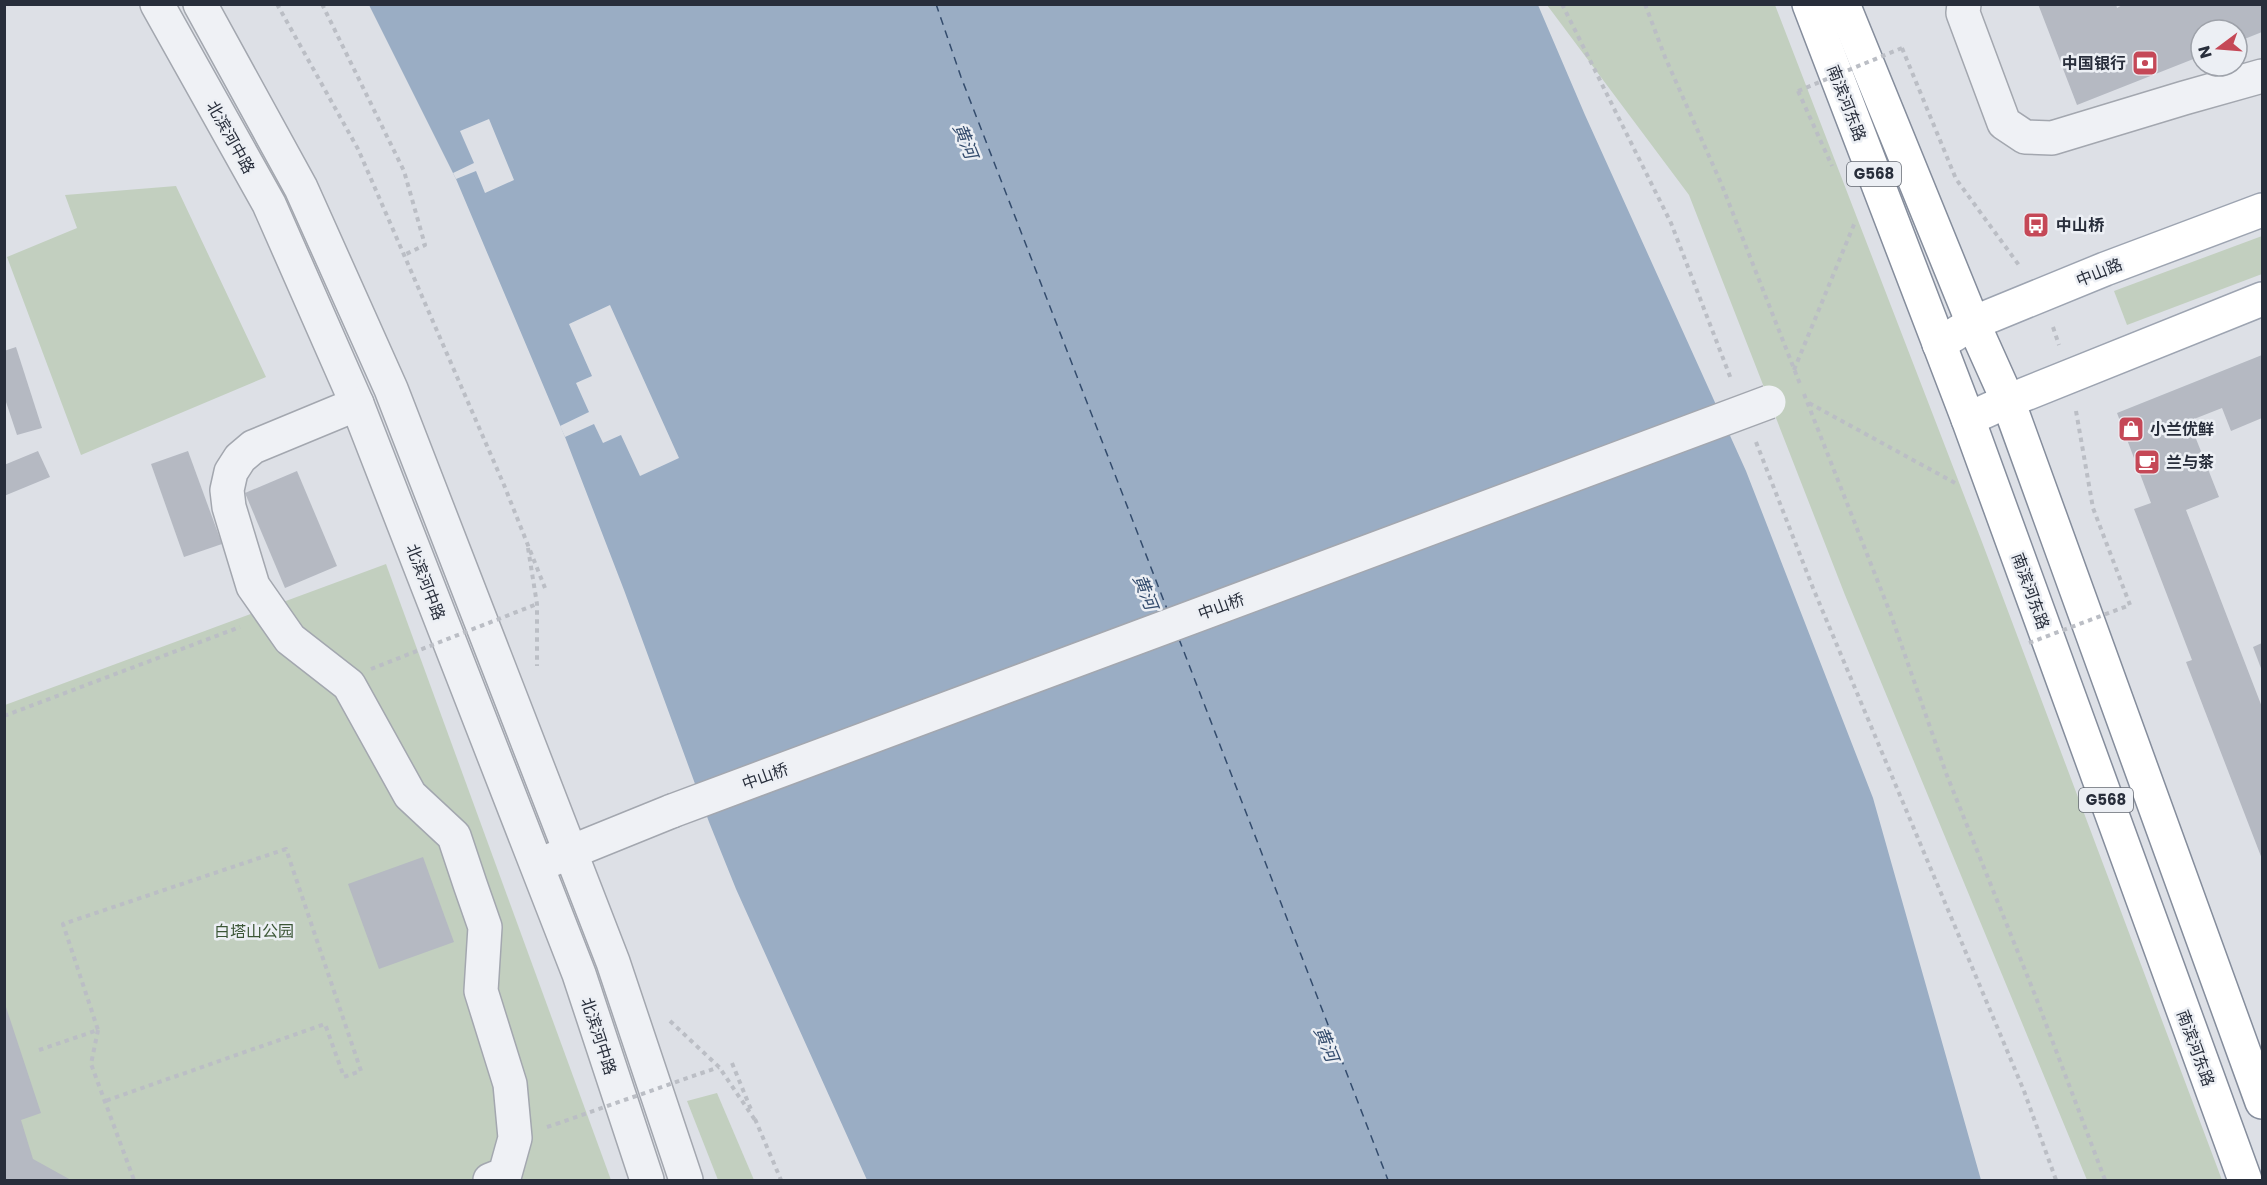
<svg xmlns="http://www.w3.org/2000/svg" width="2267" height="1185" font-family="Poppins,'Noto Sans SC',sans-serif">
	<rect width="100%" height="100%" fill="#dde0e6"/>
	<g fill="#c2cfbf">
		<polygon points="1547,5 1775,5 1982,542 2222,1180 2087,1180 1845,595 1689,195"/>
		<polygon points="176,186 266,377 81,455 7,257 77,228 65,195"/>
		<polygon points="2262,236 2262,274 2127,325 2114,291"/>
		<polygon points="386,564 611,1180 5,1180 5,705"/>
		<polygon points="717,1093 754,1180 718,1180 687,1101"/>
	</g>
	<polygon fill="#9aadc4" points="369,5 1538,5 1585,115 1746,471 1873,798 1981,1180 867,1180 736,889 709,822 624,590 565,437 456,179"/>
	<g fill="#dde0e6">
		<polygon points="489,119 514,180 485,193 476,171 456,179 453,173 474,163 460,131"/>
		<polygon points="610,305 679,458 640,476 621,435 603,443 594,424 565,437 560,426 589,412 576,383 592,376 569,324"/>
	</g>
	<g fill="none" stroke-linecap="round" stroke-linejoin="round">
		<g stroke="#344c6d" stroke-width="1.5" stroke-dasharray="8 6" stroke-linecap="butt">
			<polyline points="936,4 961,77 1167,609"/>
			<polyline points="1179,639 1388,1180"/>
		</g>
	</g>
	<g fill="#b5b9c2">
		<polygon points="2038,4 2116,4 2117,8 2124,4 2262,4 2262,32 2237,42 2237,30 2201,30 2201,56 2077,105"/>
		<polygon points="16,347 42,428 17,435 4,396 4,351"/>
		<polygon points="2262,355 2262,418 2231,431 2222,408 2189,421 2219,497 2186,510 2262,707 2262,859 2186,662 2192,660 2134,509 2151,503 2117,413"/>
		<polygon points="38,451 50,477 4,496 4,465"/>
		<polygon points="188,451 222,544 184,557 151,464"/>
		<polygon points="297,471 337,566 285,588 245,493"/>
		<polygon points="2262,643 2262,671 2253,647"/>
		<polygon points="423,857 454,942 379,969 348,884"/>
		<polygon points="5,1004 41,1113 21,1120 33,1159 71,1180 4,1180"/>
	</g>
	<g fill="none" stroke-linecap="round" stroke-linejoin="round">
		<g stroke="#a3a7af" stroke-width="36">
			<g id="minor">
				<polyline points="157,4 269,204 357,404 579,974 647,1180"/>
				<polyline points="200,4 301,188 391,389 613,962 686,1180"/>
				<polyline points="1964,4 1963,13 2004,123 2025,137 2052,138 2184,98 2262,76"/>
				<polyline points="357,404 253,447 240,458 231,472 227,490 229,507 253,586 290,639 349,685 410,795 454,836 470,884 485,927 481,991 510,1084 515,1138 505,1174 490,1180"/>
				<polyline points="551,860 672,811"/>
			</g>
		</g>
		<g stroke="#9da4b1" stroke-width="36">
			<g id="major">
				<polyline points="1939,344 1973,323 2105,269 2262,210"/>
				<polyline points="1968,419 2008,401 2262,299"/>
			</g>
		</g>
		<g stroke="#858d9c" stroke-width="36">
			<g id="highway">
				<polyline points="1809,4 1968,419 2245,1180"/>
				<polyline points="1843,4 1973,323 2008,401 2262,1102"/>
			</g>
		</g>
		<g stroke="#bbbec5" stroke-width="4" stroke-dasharray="4.5 4.5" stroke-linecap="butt">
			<polyline points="277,4 358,149 504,485 545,588"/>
			<polyline points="322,4 404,171 425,245 404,255"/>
			<polyline points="1562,4 1671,223 1731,379"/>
			<polyline points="1645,4 1665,57 1721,183 1800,384"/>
			<polyline points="1902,48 1956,179 2021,268"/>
			<polyline points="1798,91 1832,166"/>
			<polyline points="2053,327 2059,345"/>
			<polyline points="1794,370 1855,222"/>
			<polyline points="1804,394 1891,615 1946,773 2035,995 2105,1180"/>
			<polyline points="1809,403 1955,483"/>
			<polyline points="2076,411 2093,508 2130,605"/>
			<polyline points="1756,442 1813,588 2024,1091 2056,1180"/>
			<polyline points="528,548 537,604 537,666"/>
			<polyline points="4,716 240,627"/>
			<polyline points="670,1021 719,1067 755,1120"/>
			<polyline points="98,1030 91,1064 134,1180"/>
			<polyline points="39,1050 98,1030 63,924 286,849 361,1071 344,1077 325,1024 105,1101"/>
			<polyline points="732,1063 752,1112"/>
			<polyline points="755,1119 781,1180"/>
			<polyline points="547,1127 556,1124"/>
		</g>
		<use href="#minor" stroke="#eff1f5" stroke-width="33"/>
		<use href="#major" stroke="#fff" stroke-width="33"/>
		<use href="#highway" stroke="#fff" stroke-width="33"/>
		<g stroke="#a3a7af" stroke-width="36" stroke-linecap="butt">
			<polyline id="minor-bridge" points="672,811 1769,402"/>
		</g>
		<g stroke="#bbbec5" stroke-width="4" stroke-dasharray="4.5 4.5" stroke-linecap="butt">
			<polyline points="1798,91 1902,48"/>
			<polyline points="2029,643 2130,605"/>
			<polyline points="371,669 537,604"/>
			<polyline points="556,1124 719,1067"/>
		</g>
		<use href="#minor-bridge" stroke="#eff1f5" stroke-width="33"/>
	</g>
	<defs>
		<g id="bank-square" transform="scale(1.35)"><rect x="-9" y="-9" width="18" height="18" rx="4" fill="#c54857" stroke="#eceff4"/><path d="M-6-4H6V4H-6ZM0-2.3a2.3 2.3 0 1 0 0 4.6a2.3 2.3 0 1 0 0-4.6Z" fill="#fff"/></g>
		<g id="bus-square" transform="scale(1.35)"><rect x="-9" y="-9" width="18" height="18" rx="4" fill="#c54857" stroke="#eceff4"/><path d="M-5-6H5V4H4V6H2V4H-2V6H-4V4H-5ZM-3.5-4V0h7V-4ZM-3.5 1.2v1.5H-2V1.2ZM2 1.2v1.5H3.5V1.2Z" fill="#fff"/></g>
		<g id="shop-square" transform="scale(1.35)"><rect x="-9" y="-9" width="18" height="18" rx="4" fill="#c54857" stroke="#eceff4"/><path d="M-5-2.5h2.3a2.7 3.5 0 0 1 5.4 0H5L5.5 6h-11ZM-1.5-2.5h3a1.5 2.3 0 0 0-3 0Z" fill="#fff"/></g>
		<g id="cafe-square" transform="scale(1.35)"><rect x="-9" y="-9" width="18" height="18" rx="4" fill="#c54857" stroke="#eceff4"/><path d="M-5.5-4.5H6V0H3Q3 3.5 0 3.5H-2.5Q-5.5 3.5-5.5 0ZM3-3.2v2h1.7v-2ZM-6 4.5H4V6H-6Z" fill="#fff"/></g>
	</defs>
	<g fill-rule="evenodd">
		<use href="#bank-square" x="2145" y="63"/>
		<use href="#bus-square" x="2036" y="225"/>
		<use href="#shop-square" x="2131" y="429"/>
		<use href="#cafe-square" x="2147" y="462"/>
	</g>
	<g text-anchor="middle" stroke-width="5" stroke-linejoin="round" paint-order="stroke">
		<g fill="#eceff4" stroke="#636872" stroke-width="1.5">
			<rect x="1847" y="162" width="54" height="24" rx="4.5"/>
			<rect x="2079" y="788" width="54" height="24" rx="4.5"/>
		</g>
		<g font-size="15" font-weight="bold" fill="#282e3b">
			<text x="1874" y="179">G568</text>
			<text x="2106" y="805">G568</text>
		</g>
		<g font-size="16" font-weight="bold" fill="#282e3b" stroke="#eceff4" text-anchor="start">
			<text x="2126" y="69" text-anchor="end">中国银行</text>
			<text x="2056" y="231">中山桥</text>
			<text x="2150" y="435">小兰优鲜</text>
			<text x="2166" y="468">兰与茶</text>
		</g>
		<g font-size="16" fill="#282e3b" stroke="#eceff4">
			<text transform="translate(1847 103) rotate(69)" y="6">南滨河东路</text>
			<text transform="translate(231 137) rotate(61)" y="6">北滨河中路</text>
			<text transform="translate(2099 272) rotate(-22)" y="6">中山路</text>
			<text transform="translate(426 582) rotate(69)" y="6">北滨河中路</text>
			<text transform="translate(2031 591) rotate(70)" y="6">南滨河东路</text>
			<text transform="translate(1221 606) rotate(-20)" y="6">中山桥</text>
			<text transform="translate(765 776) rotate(-20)" y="6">中山桥</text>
			<text transform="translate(599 1036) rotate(72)" y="6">北滨河中路</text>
			<text transform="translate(2196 1048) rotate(70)" y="6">南滨河东路</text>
		</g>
		<g font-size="16" fill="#3b5636" stroke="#eceff4">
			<text x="254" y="937">白塔山公园</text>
		</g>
		<g font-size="18" font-style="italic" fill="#344c6d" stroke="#eceff4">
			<text transform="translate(965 141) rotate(68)" y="6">黄河</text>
			<text transform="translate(1145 592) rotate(68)" y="6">黄河</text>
			<text transform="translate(1326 1044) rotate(68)" y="6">黄河</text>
		</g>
	</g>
	<rect width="2267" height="1185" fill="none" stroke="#282e3b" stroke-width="12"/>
	<g transform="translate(2219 48) rotate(254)"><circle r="28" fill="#eceff4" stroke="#9ea2aa" stroke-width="1.5"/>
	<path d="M0-4.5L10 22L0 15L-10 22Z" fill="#c54857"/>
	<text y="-9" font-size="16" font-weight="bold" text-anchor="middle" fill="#282e3b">N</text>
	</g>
</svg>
